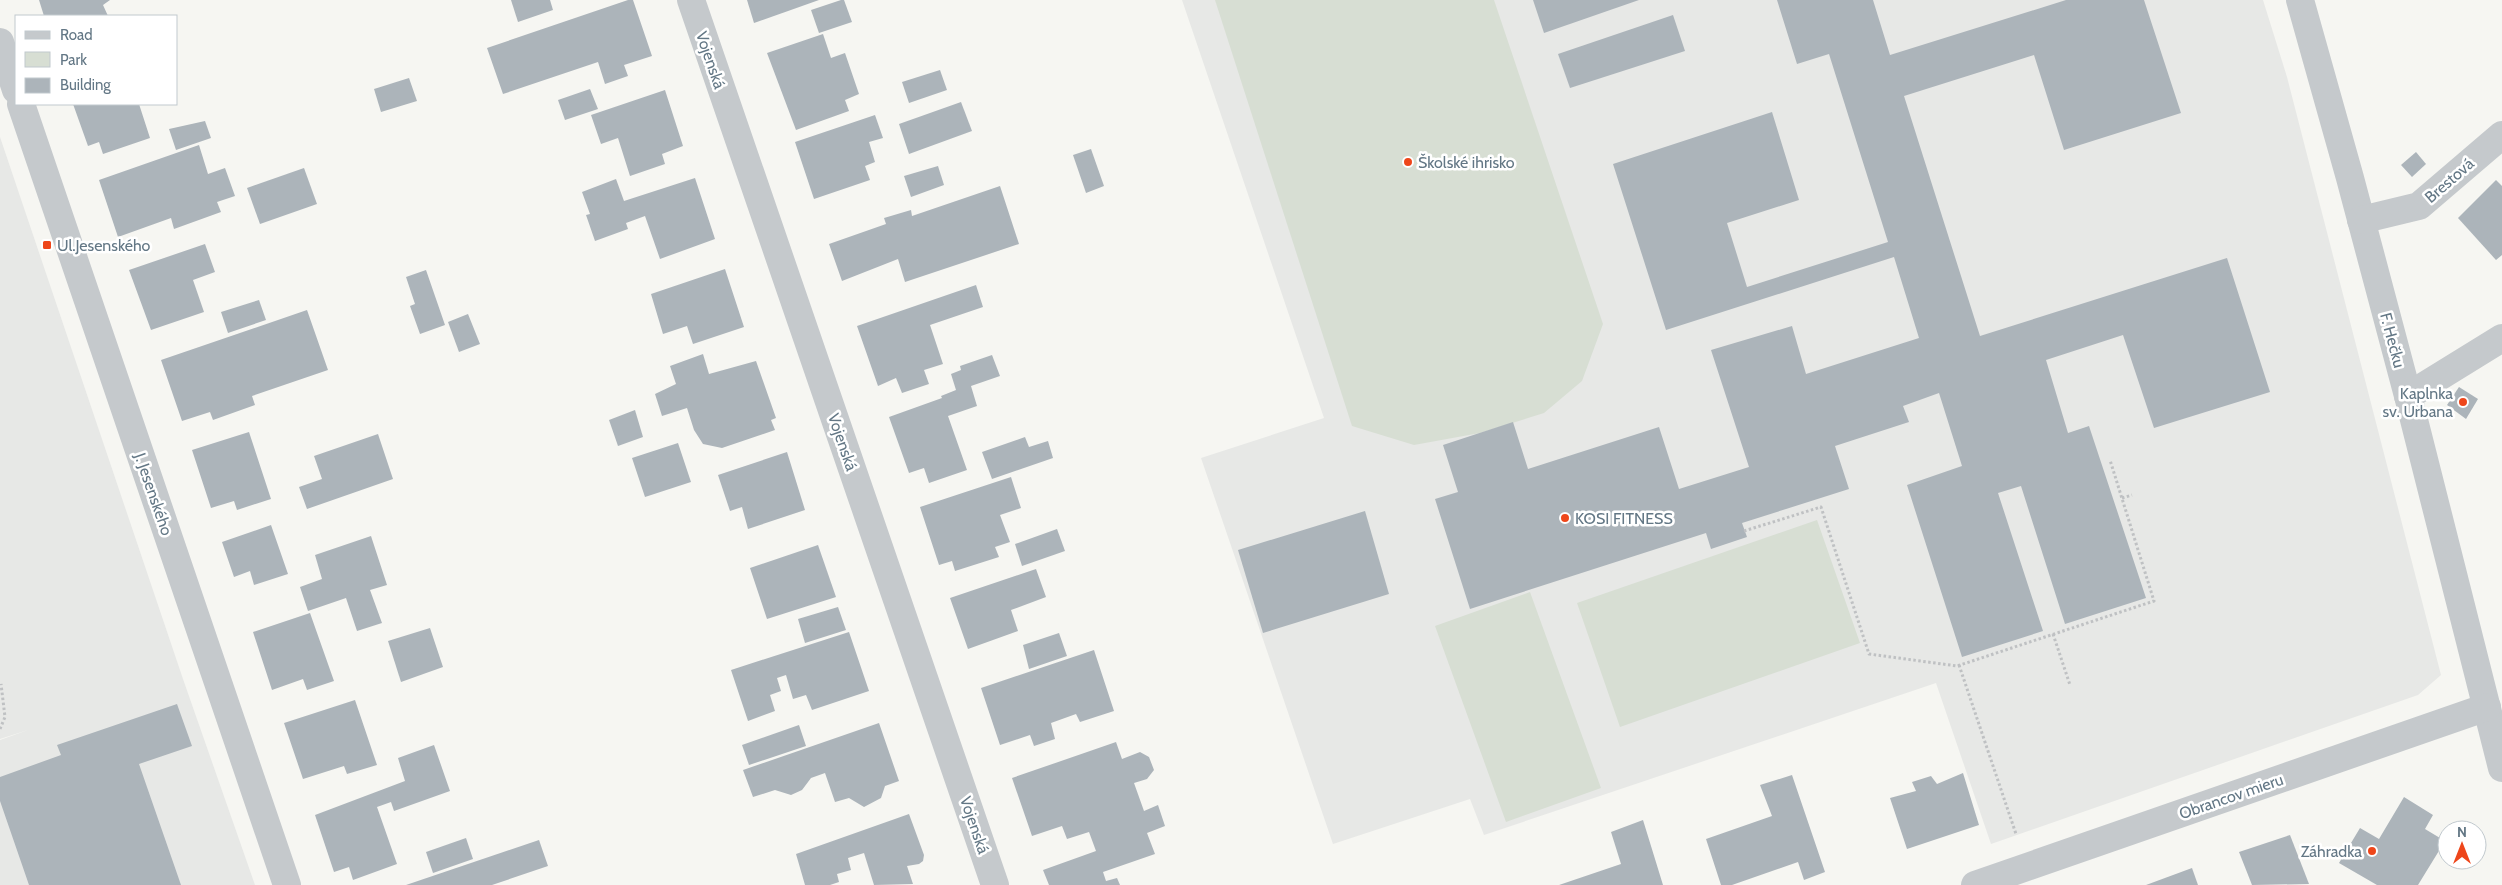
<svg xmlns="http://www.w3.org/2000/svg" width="2502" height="885" font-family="Cabin,sans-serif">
	<rect width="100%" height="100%" fill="#f6f6f2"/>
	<g fill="#e7e8e6">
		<polygon points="1182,0 2263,0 2287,77 2441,675 2418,695 1991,844 1936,683 1484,835 1470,799 1333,844 1201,458 1324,418"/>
		<polygon points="0,137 183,679 255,885 0,885 0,740 28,730 0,739"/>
	</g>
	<g fill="#d7ded3">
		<polygon points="1215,0 1494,0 1603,324 1582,381 1544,413 1480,433 1414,445 1352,426"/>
		<polygon points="1817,520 1860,643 1620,727 1577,603"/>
		<polygon points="1530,592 1601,788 1506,822 1435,626"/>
	</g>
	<g fill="#acb4ba">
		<polygon points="39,0 110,0 103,5 108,16 44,16"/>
		<polygon points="511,0 550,0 553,10 518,22"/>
		<polygon points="628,0 633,0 652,56 624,65 628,76 605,84 598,62 503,94 487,48"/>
		<polygon points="747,0 819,0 754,23"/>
		<polygon points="841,0 844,0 852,22 819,33 811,10"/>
		<polygon points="1533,0 1639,0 1544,33"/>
		<polygon points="1777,0 1873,0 1890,55 2066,0 2144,0 2181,113 2064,150 2034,55 1904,96 1980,336 2227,258 2270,392 2154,428 2123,335 2046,360 2068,433 2089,426 2146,598 2065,624 2021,486 1998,493 2043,631 1962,657 1907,485 1962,466 1939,393 1903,406 1909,422 1835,446 1849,489 1742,523 1747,537 1711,549 1706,533 1470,609 1435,499 1458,492 1443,445 1513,422 1528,469 1659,427 1679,489 1749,467 1711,350 1792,326 1806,374 1919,338 1894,257 1666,330 1613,164 1772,112 1799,200 1727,223 1747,287 1888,242 1829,54 1797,64"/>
		<polygon points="1673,15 1685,51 1570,88 1558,54"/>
		<polygon points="823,34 831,58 845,53 859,94 845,100 849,111 796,130 767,53"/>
		<polygon points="940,70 947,90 909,103 902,82"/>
		<polygon points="409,78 417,101 381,112 374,89"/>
		<polygon points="590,89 598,109 565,120 558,100"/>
		<polygon points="665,90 683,146 662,154 665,164 630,176 618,138 601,144 591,115"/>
		<polygon points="961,102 972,131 909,154 899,124"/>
		<polygon points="73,104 139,104 150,138 103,154 99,142 88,146"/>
		<polygon points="875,115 883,138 869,142 875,162 865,166 870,180 814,199 795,142"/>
		<polygon points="205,121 211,138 176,150 169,129"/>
		<polygon points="199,145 208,174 225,168 235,196 217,202 221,212 174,229 171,218 118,237 99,180"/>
		<polygon points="1091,149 1104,186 1086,193 1073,155"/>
		<polygon points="2416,152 2426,164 2412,177 2401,165"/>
		<polygon points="938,166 944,185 911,197 904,176"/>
		<polygon points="304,168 317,204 260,224 247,188"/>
		<polygon points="695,178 715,239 660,259 645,216 626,223 628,229 595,241 586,215 590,214 582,192 616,179 624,201"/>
		<polygon points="2496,180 2502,186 2502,255 2496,260 2458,218"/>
		<polygon points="1000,186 1019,244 905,282 898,259 842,281 829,244 886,224 884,218 911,210 912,216"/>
		<polygon points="205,244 215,272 193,280 204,312 151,330 129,270"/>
		<polygon points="725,269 744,327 693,344 687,326 663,334 651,294"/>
		<polygon points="426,270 445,325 420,334 410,306 415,304 406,277"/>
		<polygon points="976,285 983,307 930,325 943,364 924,370 929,384 902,393 896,378 878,386 857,326"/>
		<polygon points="259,300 266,320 228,333 221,312"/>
		<polygon points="307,310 328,370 252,396 255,405 213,420 210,412 182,421 161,360"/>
		<polygon points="468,314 480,344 459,352 448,322"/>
		<polygon points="703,354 709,374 756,361 776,418 771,420 775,430 722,448 703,444 694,430 687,408 662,416 655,394 676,384 670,366"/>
		<polygon points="992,355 1000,376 971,386 977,406 948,416 967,470 929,483 924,468 909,473 889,417 942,398 941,396 956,390 951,374 961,370 960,366"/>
		<polygon points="2459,387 2478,399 2466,419 2447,405"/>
		<polygon points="635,410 643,437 618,446 609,420"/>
		<polygon points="249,432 271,499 237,510 234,501 211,508 192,450"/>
		<polygon points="378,434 393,479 307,509 299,487 322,479 314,456"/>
		<polygon points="1025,437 1029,447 1048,441 1053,458 992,479 982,452"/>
		<polygon points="678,443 691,482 645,497 632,458"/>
		<polygon points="787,452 805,510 748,529 742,507 730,511 718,475"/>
		<polygon points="1011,477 1021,508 1000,515 1010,542 995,547 999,557 955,571 952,561 939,565 920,507"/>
		<polygon points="1365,511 1389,594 1263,633 1238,550"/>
		<polygon points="271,525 288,574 254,585 250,571 234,577 222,542"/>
		<polygon points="1057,529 1065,551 1022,566 1015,544"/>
		<polygon points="371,536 387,585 370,590 382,623 357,631 346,598 308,611 300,587 322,579 315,555"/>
		<polygon points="818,545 836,597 767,619 750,568"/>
		<polygon points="1036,569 1046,597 1011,610 1018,631 968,649 950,598"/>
		<polygon points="838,607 846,630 805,643 798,619"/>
		<polygon points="310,613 334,681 307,690 303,679 272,690 253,632"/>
		<polygon points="430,628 443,667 401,682 388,641"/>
		<polygon points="849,632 869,691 812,710 806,695 793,699 786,675 777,678 781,691 770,695 775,711 748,721 731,670"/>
		<polygon points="1059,633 1067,656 1029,669 1023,645"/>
		<polygon points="1094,650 1114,711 1080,722 1076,714 1051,723 1055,739 1034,746 1030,735 1000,745 981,688"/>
		<polygon points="355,700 377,765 347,774 344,766 303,779 284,723"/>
		<polygon points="177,704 192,746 139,764 181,885 29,885 0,801 0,777 61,755 57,745"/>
		<polygon points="879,723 899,781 885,786 881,798 864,807 849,798 835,802 825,773 811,778 802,790 791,795 775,790 753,797 743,770"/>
		<polygon points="799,725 806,746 749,765 742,745"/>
		<polygon points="1116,742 1122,759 1140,752 1149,757 1154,770 1147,779 1134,783 1144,811 1158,805 1165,826 1147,833 1155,854 1103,872 1106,881 1117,878 1120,885 1049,885 1043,870 1096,851 1089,832 1067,839 1062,826 1032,836 1012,778"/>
		<polygon points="434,745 450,791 394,811 391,802 377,807 397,864 353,880 349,867 334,872 315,815 405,781 398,758"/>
		<polygon points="1963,773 1979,825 1907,849 1890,798 1916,791 1912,782 1931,776 1937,784"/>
		<polygon points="1792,775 1825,872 1804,880 1798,862 1732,885 1721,885 1706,839 1772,816 1760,785"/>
		<polygon points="2404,797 2433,815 2425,829 2445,841 2418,885 2377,885 2339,863 2360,828 2379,839"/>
		<polygon points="909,814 924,855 923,861 919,864 907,866 913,884 874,885 864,853 848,858 851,870 837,874 839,882 830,885 805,885 796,854"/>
		<polygon points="1643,820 1663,885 1559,885 1621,864 1611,832"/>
		<polygon points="2290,835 2309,884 2252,885 2239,852"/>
		<polygon points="466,838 473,859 433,873 426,852"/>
		<polygon points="539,840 548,866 492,885 406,885"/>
		<polygon points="2192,868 2198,885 2146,885"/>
	</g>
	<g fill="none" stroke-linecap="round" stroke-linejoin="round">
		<g stroke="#bfc1c3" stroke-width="3" stroke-dasharray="2.5 2.5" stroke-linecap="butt">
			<polyline points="2122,498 2132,495"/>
			<polyline points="1744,531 1821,507 1869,654 1957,666 2154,601 2110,460"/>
			<polyline points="2053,634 2070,685"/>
			<polyline points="1959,665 2016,834"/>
			<polyline points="0,729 5,717 1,684"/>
		</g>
		<g stroke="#c5c9cc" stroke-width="28">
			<polyline points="691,0 995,885"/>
			<polyline points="2300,0 2350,178 2408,396 2502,768"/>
			<polyline points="0,42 16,90"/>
			<polyline points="21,104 287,885"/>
			<polyline points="2361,220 2419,206 2502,135"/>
			<polyline points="2408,396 2502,338"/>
			<polyline points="1975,885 2487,707"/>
		</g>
	</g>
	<g fill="#ee461a" stroke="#fff" stroke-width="2">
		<circle cx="1408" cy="162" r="5"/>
		<rect x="42" y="240" width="10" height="10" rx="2.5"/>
		<circle cx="2463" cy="402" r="5"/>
		<circle cx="1565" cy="518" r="5"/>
		<circle cx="2372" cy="851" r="5"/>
	</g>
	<g text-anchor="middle" stroke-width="5" stroke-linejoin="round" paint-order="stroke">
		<g font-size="16" fill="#637785" stroke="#fff">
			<text transform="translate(711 60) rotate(71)" y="6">Vojenská</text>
			<text transform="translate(2449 180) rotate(-41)" y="6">Brestová</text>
			<text transform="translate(2393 340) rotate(75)" y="6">F. Hečku</text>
			<text transform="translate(843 442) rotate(71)" y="6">Vojenská</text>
			<text transform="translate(154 494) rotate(71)" y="6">J. Jesenského</text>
			<text transform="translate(2231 796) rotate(-19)" y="6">Obrancov mieru</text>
			<text transform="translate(975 825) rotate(71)" y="6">Vojenská</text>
		</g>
		<g font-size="16" fill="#637785" stroke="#fff" text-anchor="start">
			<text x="1418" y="168">Školské ihrisko</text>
			<text x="57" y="251">Ul.Jesenského</text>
			<text x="2453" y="399" text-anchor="end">Kaplnka<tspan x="2453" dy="18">sv. Urbana</tspan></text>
			<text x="1575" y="524">KOSI FITNESS</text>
			<text x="2362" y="857" text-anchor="end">Záhradka</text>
		</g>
	</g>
	<rect x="15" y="15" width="162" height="90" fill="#ffffff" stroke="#c1c9ce"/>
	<rect x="25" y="31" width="25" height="8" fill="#c5c9cc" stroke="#c1c9ce"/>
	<text x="60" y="40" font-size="15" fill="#637785">Road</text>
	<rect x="25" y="52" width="25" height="15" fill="#d7ded3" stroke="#c1c9ce"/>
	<text x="60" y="65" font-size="15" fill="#637785">Park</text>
	<rect x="25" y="78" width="25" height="15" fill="#acb4ba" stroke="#c1c9ce"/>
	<text x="60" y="90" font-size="15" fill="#637785">Building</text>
	<g transform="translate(2462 845)"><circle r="24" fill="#ffffff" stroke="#c1c9ce"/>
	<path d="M0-4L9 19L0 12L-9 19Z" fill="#ee461a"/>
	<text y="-8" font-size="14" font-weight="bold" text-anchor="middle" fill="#637785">N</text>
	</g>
</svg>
